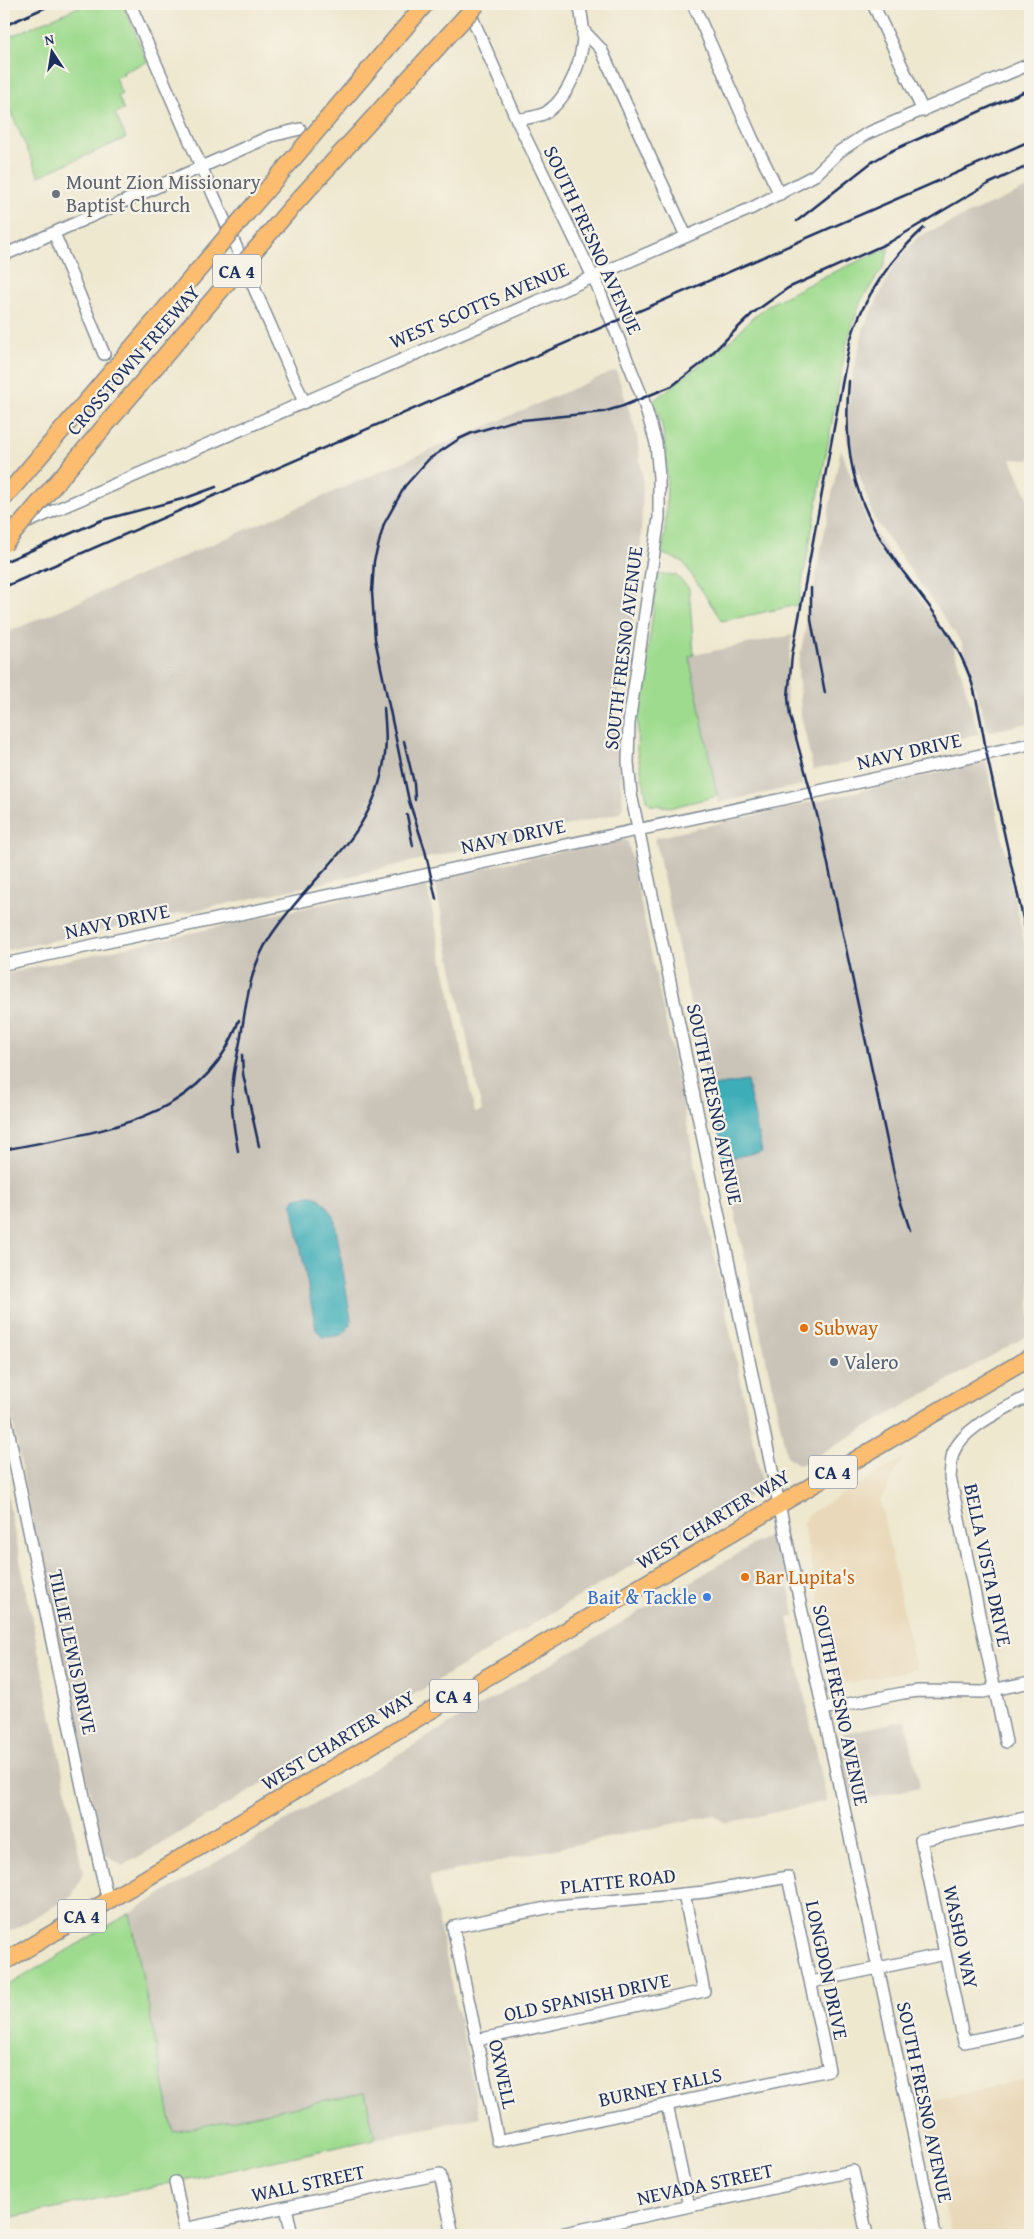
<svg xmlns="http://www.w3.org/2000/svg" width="1034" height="2239" font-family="'Gentium Book Plus',serif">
	<rect width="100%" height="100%" fill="#f7f3e8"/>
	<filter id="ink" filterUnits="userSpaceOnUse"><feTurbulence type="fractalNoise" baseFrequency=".02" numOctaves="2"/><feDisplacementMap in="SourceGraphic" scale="10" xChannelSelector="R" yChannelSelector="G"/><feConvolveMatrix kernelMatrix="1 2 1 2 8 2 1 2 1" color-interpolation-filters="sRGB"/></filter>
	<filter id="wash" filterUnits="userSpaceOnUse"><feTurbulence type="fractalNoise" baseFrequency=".0096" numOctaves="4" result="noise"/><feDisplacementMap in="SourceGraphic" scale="20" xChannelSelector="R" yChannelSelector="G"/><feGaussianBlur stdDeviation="1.12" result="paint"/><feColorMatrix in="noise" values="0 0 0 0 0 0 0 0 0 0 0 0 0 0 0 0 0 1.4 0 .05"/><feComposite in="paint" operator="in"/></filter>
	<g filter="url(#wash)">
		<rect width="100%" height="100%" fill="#eee8cf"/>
		<g fill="#e9d9ba">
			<polygon points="903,1458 880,1501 916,1669 846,1684 836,1678 803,1524 807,1515"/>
			<polygon points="1030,2079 1030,2235 951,2235 923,2102"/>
		</g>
		<g fill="#c9c3b8">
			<polygon points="1030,187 1030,460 1011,459 1030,502 1030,723 988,732 962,643 874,519 846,436 850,385 864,327 895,263 919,236"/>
			<polygon points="616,370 637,435 643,482 639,587 616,705 623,807 619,813 300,888 4,951 4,634"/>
			<polygon points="841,449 868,523 953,645 979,734 813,770 801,715 798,666"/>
			<polygon points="792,635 786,683 787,714 803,785 718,803 689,656"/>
			<polygon points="986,762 1030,969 1030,1334 800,1465 787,1457 655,838"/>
			<polygon points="622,838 628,842 763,1488 123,1866 105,1854 96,1814 66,1704 4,1374 4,974 426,881 475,1113 482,1111 434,879"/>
			<polygon points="4,1480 83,1873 72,1896 4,1935"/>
			<polygon points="776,1531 795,1616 788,1618 827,1801 726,1823 714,1815 429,1876 480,2117 375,2139 365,2092 173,2132 130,1913"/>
			<polygon points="906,1720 920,1787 851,1802 836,1735"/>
		</g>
		<g fill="#9fdb8f" stroke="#5d8576">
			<polygon points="86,4 123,4 147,62 123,72 124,74 115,78 122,94 118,96 124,110 115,113 126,138 39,176 4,97 4,39"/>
			<path d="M 889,248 L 884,266 L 861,301 L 847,341 L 798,605 L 722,621 L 683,562 L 661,553 C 669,528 668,453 662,426 C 660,417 656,409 653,401 L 730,341 L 751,319 L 770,304 L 825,276 Z"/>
			<polygon points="658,574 676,575 689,588 694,655 689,656 717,796 673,807 651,805 647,800 637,750 638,718 641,679 648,650"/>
			<polygon points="130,1913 173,2132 365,2092 375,2139 4,2219 4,1988"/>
		</g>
		<g fill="#3dadb8" stroke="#2c6e8b">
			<polygon points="747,1081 762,1152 723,1159 712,1086"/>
			<path d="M 314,1195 L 323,1201 L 334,1216 L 351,1319 C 348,1337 338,1337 322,1337 L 316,1329 L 292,1204 L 296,1198 Z"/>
		</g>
	</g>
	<g filter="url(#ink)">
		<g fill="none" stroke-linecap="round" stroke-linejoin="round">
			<g stroke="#848c96" stroke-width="14">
				<g id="minor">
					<polyline points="130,4 304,402"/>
					<polyline points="693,4 753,140 780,194"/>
					<polyline points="873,4 923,111"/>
					<polyline points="467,6 517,120 597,285 643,399 656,443 659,477 659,518 629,723 628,762 631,794 779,1504 935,2235"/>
					<polyline points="583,30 601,49 686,236"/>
					<path d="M 517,120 C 526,118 540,117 547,112 C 570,96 584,57 583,30 C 583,23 581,14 580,7 L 582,4"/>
					<polyline points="54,233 104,354"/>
					<polyline points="4,255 271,136 300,129"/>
					<polyline points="4,521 14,526 28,522 752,208 815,175 840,151 866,134 1030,64"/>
					<polyline points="4,964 783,799 1030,744"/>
					<polyline points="4,1410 85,1801 108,1901"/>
					<polyline points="823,1709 903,1693 919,1691 983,1692 1030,1682"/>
					<path d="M 1006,1742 L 950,1477 C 951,1469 951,1460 953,1453 C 964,1426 1006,1409 1030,1395"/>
					<polyline points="1030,1817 921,1840 964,2042 1030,2028"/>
					<polygon points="788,1877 829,2070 498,2141 453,1927 556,1906 705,1892"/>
					<polyline points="811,1982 945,1954"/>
					<polyline points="477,2040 704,1991 684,1894"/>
					<polyline points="667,2105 689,2206"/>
					<polyline points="175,2182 186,2235"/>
					<polyline points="286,2207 292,2235"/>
					<polyline points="184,2229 440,2174 453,2235"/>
					<polyline points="565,2235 565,2233 853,2171 867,2235"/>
				</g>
			</g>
			<g stroke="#848c96" stroke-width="19">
				<polyline id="highway" points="4,1962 1030,1357"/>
			</g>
			<use href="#minor" stroke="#fff" stroke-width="11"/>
			<use href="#highway" stroke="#fcbd6f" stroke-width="16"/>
			<g stroke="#1b2f5e" stroke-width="2.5">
				<polyline points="4,26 53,4"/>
				<polyline points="797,221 872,162 889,152 1030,89"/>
				<path d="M 849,381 C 843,445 852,499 890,553 C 920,598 952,627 971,680 C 980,708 983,737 989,765 C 1003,827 1017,889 1030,950"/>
				<polyline points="4,562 102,520 186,498 216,487"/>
				<polyline points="4,587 1030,141"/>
				<polyline points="811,588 811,620 825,693"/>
				<polyline points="404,741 414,783 415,800"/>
				<polyline points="407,815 413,846"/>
				<polyline points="436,899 425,850 409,801 375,639 372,592 374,561 384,524 405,486 429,459 459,439 472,433 513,421 603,412 623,406 672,386 701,364 753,313 788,288 890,242 986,185 1030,165"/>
				<polyline points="242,1055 243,1074 259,1146"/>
				<path d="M 4,1150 C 95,1131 204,1124 239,1020"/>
				<path d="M 238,1151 C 235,1134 232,1119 232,1102 C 231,1082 236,1061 240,1042 C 246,1006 249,968 270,937 C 312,872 376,838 385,754 C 387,738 385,723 384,708"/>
				<path d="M 910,1230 L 899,1197 L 819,822 L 790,716 L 788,697 L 792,655 L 850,341 C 863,298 891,258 924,228"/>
			</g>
			<g stroke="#848c96" stroke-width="19" stroke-linecap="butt">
				<g id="highway-bridge">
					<polyline points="4,498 425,4"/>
					<polyline points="4,544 291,208 477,4"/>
				</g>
			</g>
			<use href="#highway-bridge" stroke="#fcbd6f" stroke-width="16"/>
		</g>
	</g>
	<circle fill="#6b7280" stroke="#f7f3e8" stroke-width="2" cx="56" cy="194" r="5"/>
	<g fill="#e8710a" stroke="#f7f3e8" stroke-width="2">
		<circle cx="804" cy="1328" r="5"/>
		<circle cx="745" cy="1577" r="5"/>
	</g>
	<circle fill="#5c6f8a" stroke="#f7f3e8" stroke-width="2" cx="834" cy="1362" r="5"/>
	<circle fill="#3f7fe0" stroke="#f7f3e8" stroke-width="2" cx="707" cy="1597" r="5"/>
	<g text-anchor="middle" stroke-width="4.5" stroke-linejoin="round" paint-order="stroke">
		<g fill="#f7f3e8" stroke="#5d6a87" stroke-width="1">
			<rect x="213" y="254.5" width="48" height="33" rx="4"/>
			<rect x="809" y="1455.5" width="48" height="33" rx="4"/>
			<rect x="430" y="1679.5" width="48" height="33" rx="4"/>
			<rect x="58" y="1899.5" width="48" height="33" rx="4"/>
		</g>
		<g font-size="19" font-weight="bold" fill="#1b2f5e">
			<text x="237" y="278">CA 4</text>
			<text x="833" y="1479">CA 4</text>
			<text x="454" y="1703">CA 4</text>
			<text x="82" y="1923">CA 4</text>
		</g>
		<g font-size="20" fill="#5b616d" stroke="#f7f3e8" text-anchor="start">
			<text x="66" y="189">Mount Zion Missionary<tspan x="66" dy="23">Baptist Church</tspan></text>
		</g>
		<g font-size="20" fill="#1b2f5e" stroke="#f7f3e8">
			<text transform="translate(593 240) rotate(65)" y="7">SOUTH FRESNO AVENUE</text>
			<text transform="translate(479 305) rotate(-23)" y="7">WEST SCOTTS AVENUE</text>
			<text transform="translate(133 360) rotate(-49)" y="7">CROSSTOWN FREEWAY</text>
			<text transform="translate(623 648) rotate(-83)" y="7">SOUTH FRESNO AVENUE</text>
			<text transform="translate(909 751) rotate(-13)" y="7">NAVY DRIVE</text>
			<text transform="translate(513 836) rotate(-12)" y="7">NAVY DRIVE</text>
			<text transform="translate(117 921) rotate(-12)" y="7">NAVY DRIVE</text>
			<text transform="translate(715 1104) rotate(78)" y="7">SOUTH FRESNO AVENUE</text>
			<text transform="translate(713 1519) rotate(-31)" y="7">WEST CHARTER WAY</text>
			<text transform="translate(988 1565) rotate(78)" y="7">BELLA VISTA DRIVE</text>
			<text transform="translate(73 1652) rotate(78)" y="7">TILLIE LEWIS DRIVE</text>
			<text transform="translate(841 1705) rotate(78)" y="7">SOUTH FRESNO AVENUE</text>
			<text transform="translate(338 1740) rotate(-31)" y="7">WEST CHARTER WAY</text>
			<text transform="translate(618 1881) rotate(-6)" y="7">PLATTE ROAD</text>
			<text transform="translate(961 1937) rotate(78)" y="7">WASHO WAY</text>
			<text transform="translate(827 1970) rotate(78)" y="7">LONGDON DRIVE</text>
			<text transform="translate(587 1997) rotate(-12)" y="7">OLD SPANISH DRIVE</text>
			<text transform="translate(503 2074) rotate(78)" y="7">OXWELL</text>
			<text transform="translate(660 2087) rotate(-12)" y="7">BURNEY FALLS</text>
			<text transform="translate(925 2102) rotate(78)" y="7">SOUTH FRESNO AVENUE</text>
			<text transform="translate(308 2183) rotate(-12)" y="7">WALL STREET</text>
			<text transform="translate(705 2184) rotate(-12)" y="7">NEVADA STREET</text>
		</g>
		<g font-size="20" fill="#c56008" stroke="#f7f3e8" text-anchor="start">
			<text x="814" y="1335">Subway</text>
			<text x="755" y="1584">Bar Lupita's</text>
		</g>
		<g font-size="20" fill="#4e5e75" stroke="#f7f3e8" text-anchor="start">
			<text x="844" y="1369">Valero</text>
		</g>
		<g font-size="20" fill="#366cbe" stroke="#f7f3e8" text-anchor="end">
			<text x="697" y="1604">Bait &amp; Tackle</text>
		</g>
	</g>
	<rect width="1034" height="2239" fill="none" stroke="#f7f3e8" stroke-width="20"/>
	<g transform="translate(52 52) rotate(348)" stroke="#f7f3e8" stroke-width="4" paint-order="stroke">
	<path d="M0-4L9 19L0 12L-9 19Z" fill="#1b2f5e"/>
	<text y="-8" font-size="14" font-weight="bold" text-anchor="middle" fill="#1b2f5e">N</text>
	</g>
</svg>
